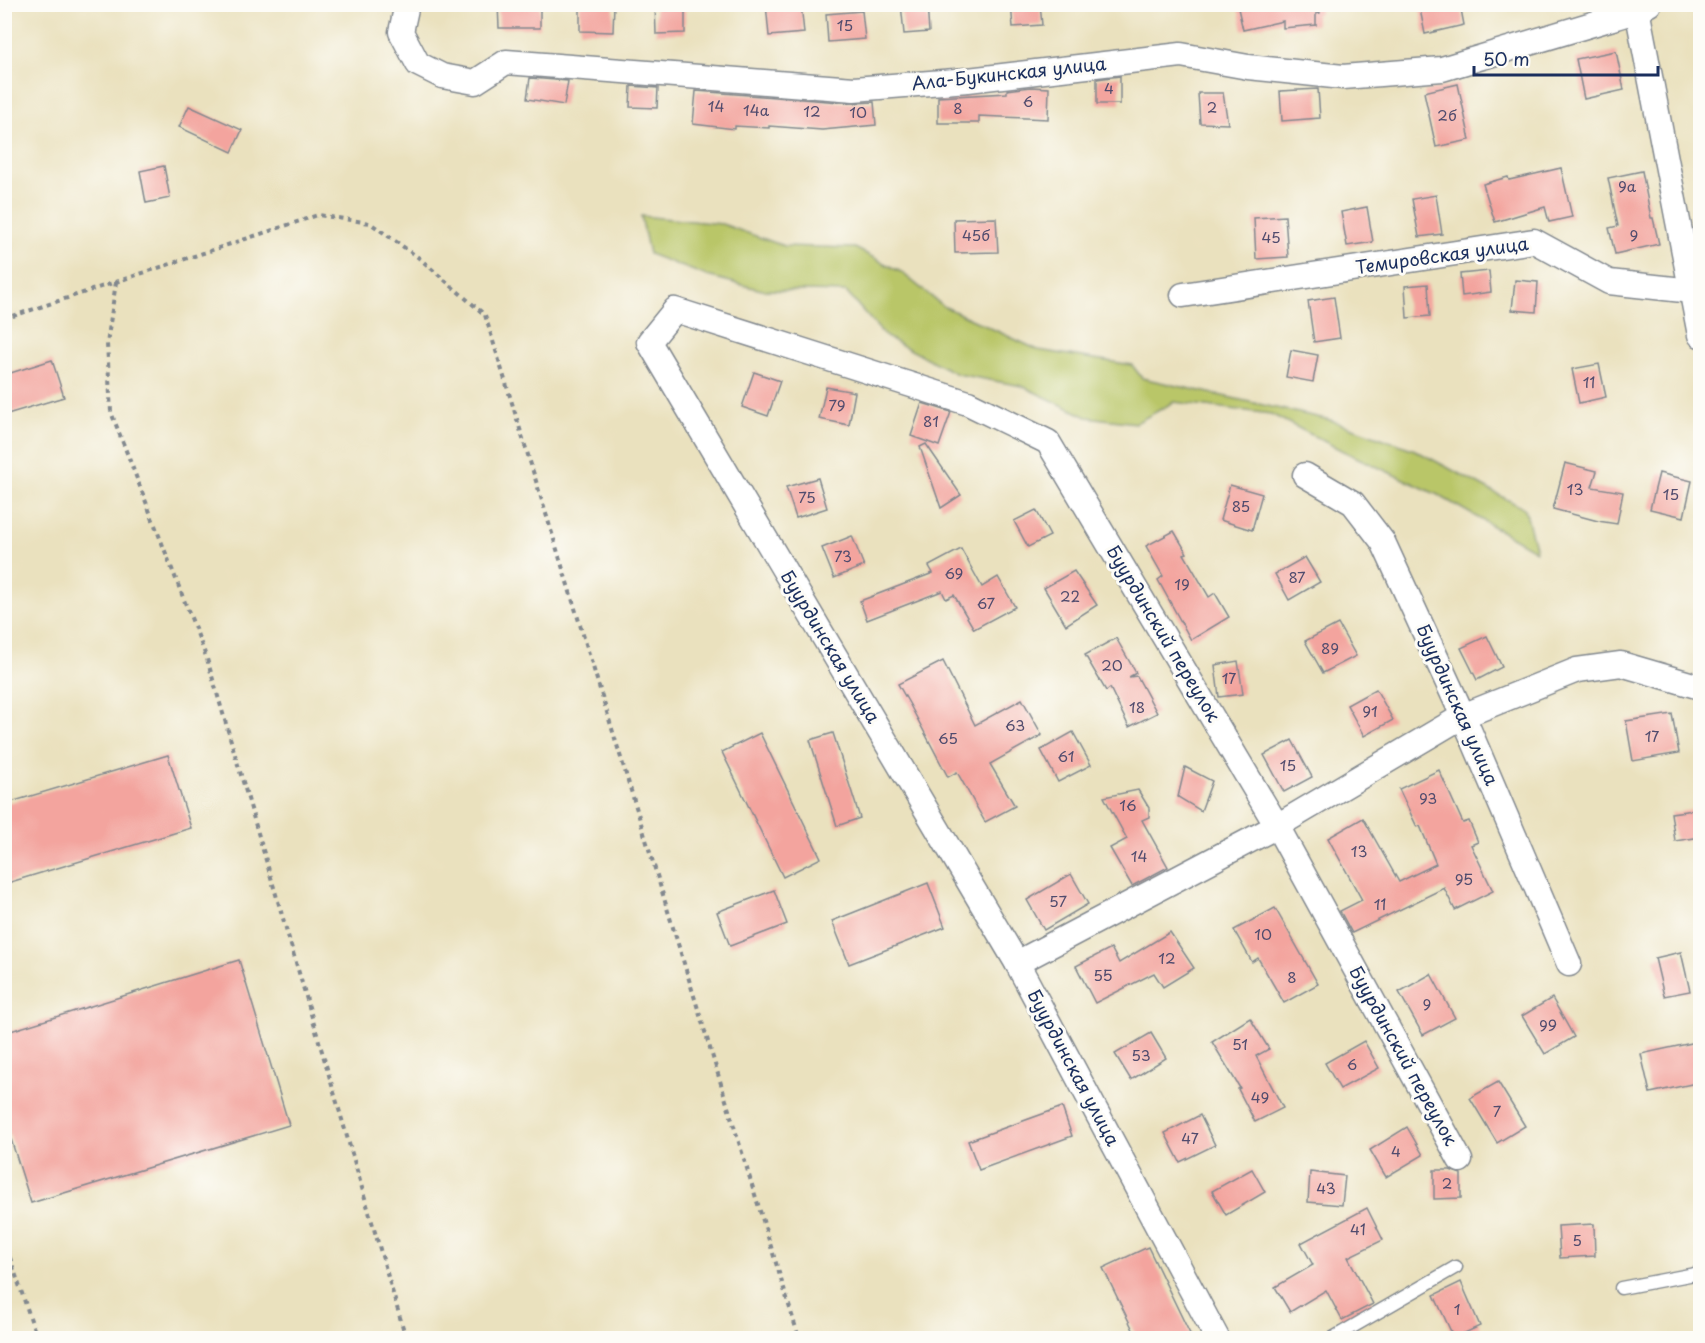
<svg xmlns="http://www.w3.org/2000/svg" width="1705" height="1343" font-family="'Playpen Sans',sans-serif">
	<rect width="100%" height="100%" fill="#fdfcf7"/>
	<filter id="ink" filterUnits="userSpaceOnUse"><feTurbulence type="fractalNoise" baseFrequency=".0167" numOctaves="2"/><feDisplacementMap in="SourceGraphic" scale="12" xChannelSelector="R" yChannelSelector="G"/><feConvolveMatrix kernelMatrix="1 2 1 2 8 2 1 2 1" color-interpolation-filters="sRGB"/></filter>
	<filter id="wash" filterUnits="userSpaceOnUse"><feTurbulence type="fractalNoise" baseFrequency=".008" numOctaves="4" result="noise"/><feDisplacementMap in="SourceGraphic" scale="24" xChannelSelector="R" yChannelSelector="G"/><feGaussianBlur stdDeviation="1.35" result="paint"/><feColorMatrix in="noise" values="0 0 0 0 0 0 0 0 0 0 0 0 0 0 0 0 0 1.4 0 .05"/><feComposite in="paint" operator="in"/></filter>
	<g filter="url(#wash)">
		<rect width="100%" height="100%" fill="#eae1be"/>
		<polygon fill="#b9c668" stroke="#6a7a63" stroke-width="1.5" points="641,216 722,224 784,246 855,248 901,272 943,306 1038,350 1132,365 1142,378 1330,420 1415,450 1525,509 1536,551 1438,495 1343,451 1271,414 1174,402 1136,423 1087,417 1022,386 957,374 886,337 846,292 762,290 707,276 649,254"/>
		<g id="blocks">
			<g fill="#f3a49e">
				<polygon points="498,4 540,4 540,28 499,28"/>
				<polygon points="580,4 614,4 613,32 580,31"/>
				<polygon points="655,4 685,4 685,33 656,34"/>
				<polygon points="766,4 801,4 804,33 769,36"/>
				<polygon points="901,4 927,4 929,32 904,34"/>
				<polygon points="1011,4 1040,4 1042,25 1013,27"/>
				<polygon points="1237,4 1319,4 1320,13 1316,14 1316,25 1283,28 1283,21 1243,30"/>
				<polygon points="1419,4 1460,4 1464,25 1425,34"/>
				<polygon points="862,11 865,39 828,42 826,14"/>
				<polygon points="1616,51 1624,90 1584,99 1576,59"/>
				<polygon points="1120,76 1120,104 1097,104 1097,79"/>
				<polygon points="530,78 568,81 564,105 527,99"/>
				<polygon points="1458,84 1470,140 1436,147 1424,92"/>
				<polygon points="631,86 658,88 657,108 630,107"/>
				<polygon points="1031,87 1049,88 1048,119 979,116 979,123 938,123 938,97 1007,93 1007,90"/>
				<polygon points="1318,89 1320,118 1282,121 1280,91"/>
				<polygon points="696,91 853,103 874,102 876,125 822,130 769,126 769,128 735,126 735,129 693,124"/>
				<polygon points="1198,93 1223,93 1228,124 1200,123"/>
				<polygon points="189,106 242,130 232,152 179,127"/>
				<polygon points="164,166 170,198 146,203 140,171"/>
				<polygon points="1561,168 1572,217 1549,222 1545,207 1495,222 1483,184 1508,177 1509,180"/>
				<polygon points="1642,171 1651,218 1653,218 1659,244 1615,254 1609,228 1618,226 1608,178"/>
				<polygon points="1436,195 1442,234 1419,237 1412,199"/>
				<polygon points="1367,207 1373,242 1347,246 1341,212"/>
				<polygon points="1285,216 1288,257 1256,259 1254,218"/>
				<polygon points="996,218 998,252 955,253 954,219"/>
				<polygon points="1489,271 1491,292 1462,296 1460,274"/>
				<polygon points="1515,280 1538,282 1536,312 1512,310"/>
				<polygon points="1428,284 1430,316 1407,318 1405,286"/>
				<polygon points="1334,297 1340,338 1314,342 1308,301"/>
				<polygon points="1291,350 1318,355 1313,382 1286,377"/>
				<polygon points="52,360 64,397 4,415 4,375"/>
				<polygon points="1599,364 1606,397 1579,403 1572,369"/>
				<polygon points="754,372 780,381 768,416 742,407"/>
				<polygon points="826,387 855,392 849,425 819,419"/>
				<polygon points="922,403 951,412 939,446 911,436"/>
				<polygon points="926,444 961,495 941,508 920,447"/>
				<polygon points="1565,463 1597,471 1592,487 1623,492 1617,524 1598,521 1553,509"/>
				<polygon points="1659,473 1692,481 1684,517 1650,509"/>
				<polygon points="818,478 827,508 796,518 786,487"/>
				<polygon points="1230,485 1262,494 1252,530 1220,520"/>
				<polygon points="1036,510 1050,536 1028,547 1014,521"/>
				<polygon points="1174,531 1187,553 1184,554 1209,597 1215,593 1229,617 1191,640 1158,580 1163,576 1146,546"/>
				<polygon points="852,536 864,566 834,578 822,548"/>
				<polygon points="961,549 982,587 998,577 1015,607 974,629 954,595 946,599 942,591 867,620 860,601 933,573 929,566"/>
				<polygon points="1305,557 1320,582 1289,600 1275,574"/>
				<polygon points="1074,571 1097,605 1066,625 1044,588"/>
				<polygon points="1338,624 1356,656 1323,673 1305,641"/>
				<polygon points="1487,636 1502,667 1477,680 1461,648"/>
				<polygon points="1116,638 1136,673 1129,677 1137,676 1157,713 1129,727 1110,688 1106,691 1085,655"/>
				<polygon points="943,661 975,725 1022,699 1042,735 990,764 1015,806 985,822 957,772 948,777 910,705 898,684"/>
				<polygon points="1238,661 1243,694 1219,697 1215,665"/>
				<polygon points="1376,689 1393,720 1364,736 1347,705"/>
				<polygon points="1672,714 1679,753 1633,761 1626,721"/>
				<polygon points="1073,732 1091,765 1058,782 1041,750"/>
				<polygon points="760,733 821,858 783,877 722,752"/>
				<polygon points="833,733 860,818 837,826 810,740"/>
				<polygon points="1292,740 1312,777 1284,792 1264,755"/>
				<polygon points="168,755 191,828 4,884 4,804"/>
				<polygon points="1185,767 1212,781 1201,811 1178,797"/>
				<polygon points="1439,770 1463,823 1469,821 1478,842 1471,845 1493,891 1455,910 1444,888 1352,933 1340,911 1362,900 1328,838 1363,818 1399,882 1436,864 1420,826 1417,827 1399,789"/>
				<polygon points="1138,790 1149,808 1149,817 1142,820 1168,867 1132,886 1110,848 1127,839 1104,797"/>
				<polygon points="1701,809 1701,837 1675,841 1671,813"/>
				<polygon points="1071,874 1088,904 1044,930 1027,900"/>
				<polygon points="928,883 945,927 849,964 832,921"/>
				<polygon points="774,890 787,924 730,946 717,912"/>
				<polygon points="1275,908 1318,984 1284,1003 1258,958 1252,962 1234,930"/>
				<polygon points="1170,932 1194,968 1163,987 1154,973 1095,1003 1076,966 1111,948 1119,963"/>
				<polygon points="1681,952 1690,991 1664,996 1655,958"/>
				<polygon points="239,960 289,1125 31,1203 4,1117 4,1033"/>
				<polygon points="1431,974 1455,1018 1423,1035 1399,992"/>
				<polygon points="1552,998 1574,1037 1545,1054 1522,1016"/>
				<polygon points="1250,1018 1269,1049 1256,1056 1283,1108 1255,1122 1238,1089 1240,1088 1212,1042"/>
				<polygon points="1151,1033 1166,1058 1131,1080 1115,1054"/>
				<polygon points="1364,1041 1379,1068 1340,1089 1325,1063"/>
				<polygon points="1701,1041 1701,1082 1650,1093 1641,1054"/>
				<polygon points="1498,1082 1525,1126 1497,1143 1470,1098"/>
				<polygon points="1062,1107 1072,1136 979,1170 968,1141"/>
				<polygon points="1200,1115 1215,1145 1180,1162 1165,1133"/>
				<polygon points="1407,1127 1423,1155 1386,1177 1370,1150"/>
				<polygon points="1252,1169 1265,1192 1226,1215 1212,1191"/>
				<polygon points="1434,1170 1450,1170 1461,1174 1461,1198 1434,1199"/>
				<polygon points="1310,1172 1345,1176 1342,1205 1308,1202"/>
				<polygon points="1367,1208 1383,1240 1348,1257 1373,1304 1342,1320 1326,1290 1290,1312 1275,1287 1313,1265 1301,1243"/>
				<polygon points="1594,1224 1595,1256 1560,1258 1558,1226"/>
				<polygon points="1148,1247 1192,1338 1137,1338 1103,1268"/>
				<polygon points="1461,1282 1480,1326 1454,1338 1434,1295"/>
			</g>
		</g>
	</g>
	<g filter="url(#ink)">
		<use href="#blocks" fill-opacity="0" stroke="#82888e" stroke-width="1.5"/>
		<g fill="none" stroke-linecap="round" stroke-linejoin="round">
			<g stroke="#82888e" stroke-width="15">
				<g id="service">
					<polyline points="1621,1288 1700,1273"/>
					<polyline points="1333,1338 1456,1267"/>
				</g>
			</g>
			<g stroke="#82888e" stroke-width="27">
				<g id="minor">
					<polyline points="407,4 401,32 418,64 442,76 475,82 506,62 854,89 968,80 1181,55 1248,67 1343,77 1442,69 1636,11 1649,4"/>
					<polyline points="1636,4 1700,335"/>
					<polyline points="1183,295 1534,241 1609,282 1692,291"/>
					<polyline points="1305,475 1353,503 1383,542 1463,716 1569,964"/>
					<polyline points="1017,963 1277,826 1463,716 1577,670 1621,664 1700,687"/>
					<polyline points="1217,1338 1017,963 649,342 675,310 968,403 1048,442 1277,826 1460,1160"/>
				</g>
			</g>
			<g stroke="#82888e" stroke-width="4" stroke-dasharray="4.5 4.5" stroke-linecap="butt">
				<polyline points="116,282 107,344 111,412 207,659 406,1338"/>
				<polyline points="4,319 318,215 370,223 419,258 485,315 799,1338"/>
				<polyline points="4,1240 37,1338"/>
			</g>
			<use href="#service" stroke="#fff" stroke-width="12"/>
			<use href="#minor" stroke="#fff" stroke-width="24"/>
		</g>
	</g>
	<g text-anchor="middle" stroke-width="6" stroke-linejoin="round" paint-order="stroke">
		<g font-size="15" fill="#514c6e">
			<text x="845" y="31">15</text>
			<text x="1109" y="94">4</text>
			<text x="1028" y="107">6</text>
			<text x="716" y="112">14</text>
			<text x="1212" y="113">2</text>
			<text x="958" y="114">8</text>
			<text x="756" y="116">14а</text>
			<text x="812" y="117">12</text>
			<text x="858" y="118">10</text>
			<text x="1447" y="121">2б</text>
			<text x="1627" y="192">9а</text>
			<text x="976" y="241">45б</text>
			<text x="1634" y="241">9</text>
			<text x="1271" y="243">45</text>
			<text x="1589" y="388">11</text>
			<text x="837" y="411">79</text>
			<text x="931" y="427">81</text>
			<text x="1575" y="495">13</text>
			<text x="1671" y="500">15</text>
			<text x="807" y="503">75</text>
			<text x="1241" y="512">85</text>
			<text x="843" y="562">73</text>
			<text x="954" y="579">69</text>
			<text x="1297" y="583">87</text>
			<text x="1182" y="590">19</text>
			<text x="1070" y="602">22</text>
			<text x="986" y="609">67</text>
			<text x="1330" y="654">89</text>
			<text x="1112" y="671">20</text>
			<text x="1229" y="684">17</text>
			<text x="1137" y="713">18</text>
			<text x="1370" y="717">91</text>
			<text x="1015" y="731">63</text>
			<text x="1652" y="742">17</text>
			<text x="948" y="744">65</text>
			<text x="1066" y="762">61</text>
			<text x="1288" y="771">15</text>
			<text x="1428" y="804">93</text>
			<text x="1128" y="811">16</text>
			<text x="1359" y="857">13</text>
			<text x="1139" y="862">14</text>
			<text x="1464" y="885">95</text>
			<text x="1058" y="907">57</text>
			<text x="1380" y="910">11</text>
			<text x="1263" y="940">10</text>
			<text x="1167" y="964">12</text>
			<text x="1103" y="981">55</text>
			<text x="1292" y="983">8</text>
			<text x="1427" y="1010">9</text>
			<text x="1548" y="1031">99</text>
			<text x="1240" y="1050">51</text>
			<text x="1141" y="1061">53</text>
			<text x="1352" y="1070">6</text>
			<text x="1260" y="1103">49</text>
			<text x="1497" y="1117">7</text>
			<text x="1190" y="1144">47</text>
			<text x="1396" y="1157">4</text>
			<text x="1447" y="1189">2</text>
			<text x="1326" y="1194">43</text>
			<text x="1358" y="1235">41</text>
			<text x="1577" y="1246">5</text>
			<text x="1457" y="1315">1</text>
		</g>
		<g font-size="18" fill="#1b2f5e" stroke="#fdfcf7">
			<text transform="translate(1009 74) rotate(-6)" y="6">Ала-Букинская улица</text>
			<text transform="translate(1442 256) rotate(-8)" y="6">Темировская улица</text>
			<text transform="translate(1163 634) rotate(59)" y="6">Буурдинский переулок</text>
			<text transform="translate(830 647) rotate(59)" y="6">Буурдинская улица</text>
			<text transform="translate(1457 705) rotate(66)" y="6">Буурдинская улица</text>
			<text transform="translate(1403 1056) rotate(61)" y="6">Буурдинский переулок</text>
			<text transform="translate(1073 1068) rotate(62)" y="6">Буурдинская улица</text>
		</g>
	</g>
	<rect width="1705" height="1343" fill="none" stroke="#fdfcf7" stroke-width="24"/>
	<path d="M1474 66v9h184v-9" fill="none" stroke="#1b2f5e" stroke-width="3"/>
	<text x="1483" y="66" font-size="18" fill="#1b2f5e" stroke="#fdfcf7" stroke-width="4.5" paint-order="stroke">50 m</text>
</svg>
